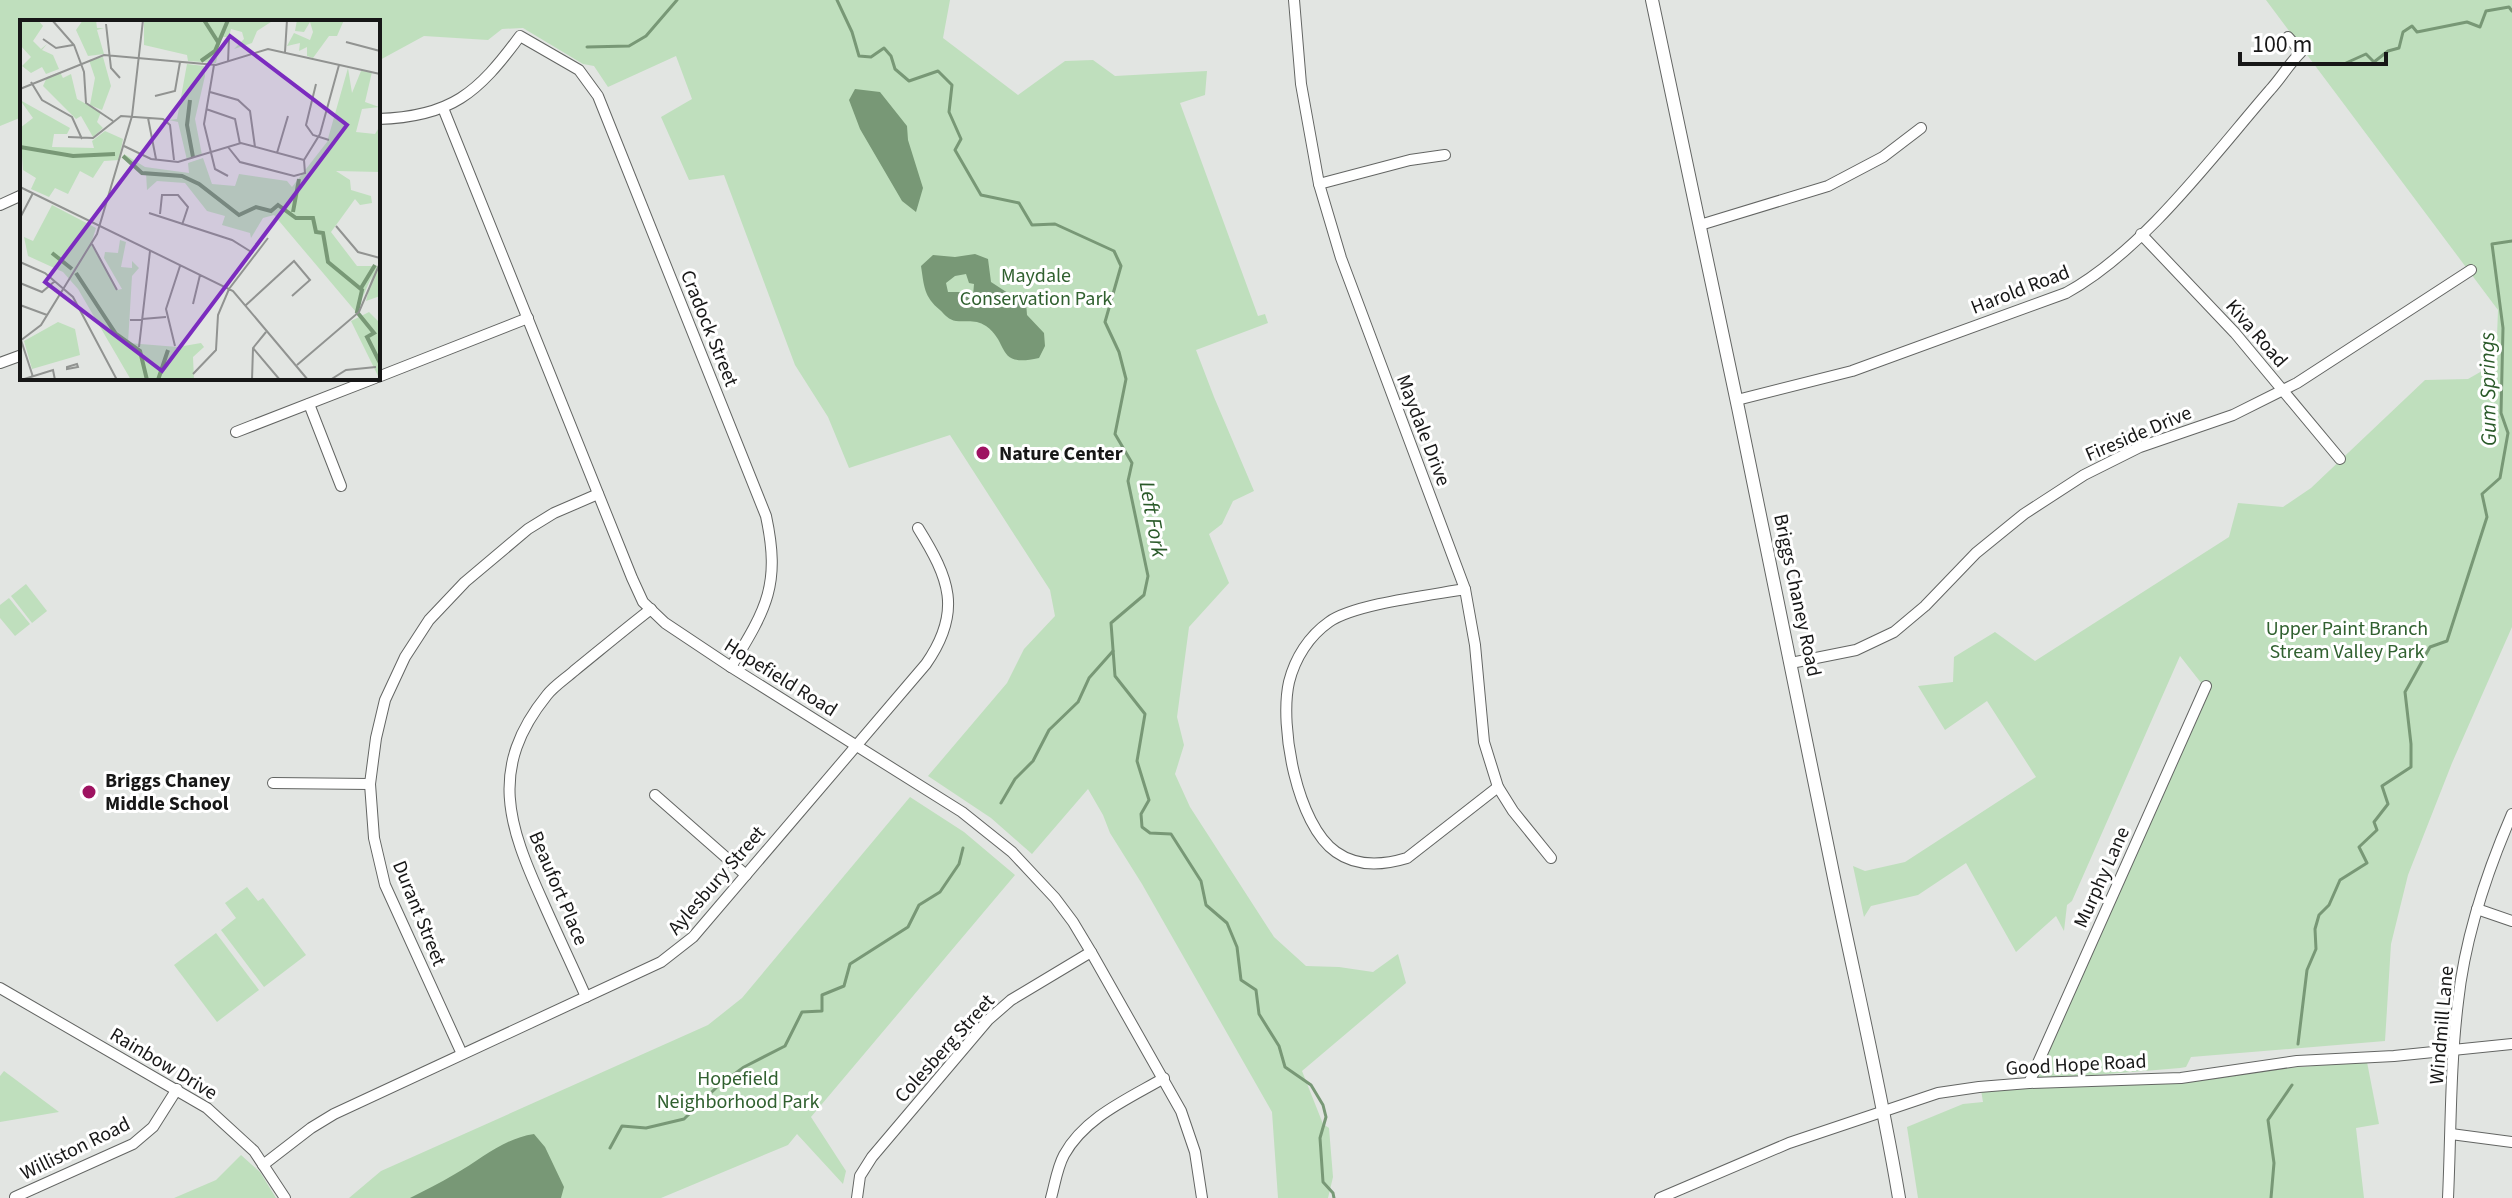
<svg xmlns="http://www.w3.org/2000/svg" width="2512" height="1198" font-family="'Source Sans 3',sans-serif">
	<rect width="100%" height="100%" fill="#e2e5e2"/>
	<g fill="#bfdfbd">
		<polygon points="0,0 950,0 943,38 1018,95 1065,61 1093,60 1115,76 1207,71 1205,95 1180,103 1258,316 1265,314 1268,323 1196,350 1214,397 1254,491 1233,501 1222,524 1209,534 1229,583 1189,627 1177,717 1184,745 1175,774 1190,807 1274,937 1306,966 1339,967 1373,972 1398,954 1406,983 1302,1071 1323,1124 1329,1128 1333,1177 1328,1198 1278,1198 1272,1112 1142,884 1110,833 1103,815 1088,789 1032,854 991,818 928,776 1007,683 1024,649 1055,616 1050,590 950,435 849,468 828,417 795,365 724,175 689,180 661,117 692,99 676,56 608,87 594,66 583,64 523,28 502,29 488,40 424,36 378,61 378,22 22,22 22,117 0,126"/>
		<polygon points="2266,0 2512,0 2512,627 2452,763 2408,875 2391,944 2385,1041 2191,1057 2186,1067 2180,1068 2036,1080 2209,693 2180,656 2072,901 2067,905 2064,931 2056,916 2016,952 1966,863 1918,895 1871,906 1864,917 1853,866 1865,871 1905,862 2036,777 1987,701 1945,730 1918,686 1953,682 1954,657 1995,632 2035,661 2229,537 2238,503 2283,507 2311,488 2425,380 2468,379 2496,363 2498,310"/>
		<polygon points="26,584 47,611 32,623 11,596"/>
		<polygon points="9,598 30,624 15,636 0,618 0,605"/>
		<polygon points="910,797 964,832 1015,875 811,1117 846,1171 843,1184 797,1134 788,1145 661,1198 349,1198 381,1171 708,1025 742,998"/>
		<polygon points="247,887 258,901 263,898 306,955 264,987 221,930 236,918 225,903"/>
		<polygon points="216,933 259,990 217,1022 174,965"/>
		<polygon points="2367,1062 2379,1124 2356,1128 2364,1198 1918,1198 1907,1127 1963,1104 1983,1102 1981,1090"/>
		<polygon points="4,1071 59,1112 0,1122 0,1076"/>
		<polygon points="241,1155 260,1172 276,1198 174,1198 216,1180"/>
	</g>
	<g fill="#789876" fill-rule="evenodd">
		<polygon points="855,89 880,92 907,126 908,140 923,188 916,212 902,201 860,129 849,100"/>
		<path d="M 975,254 L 988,259 L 991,282 L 1014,297 L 1026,302 L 1027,315 L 1044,333 L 1045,346 L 1039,358 C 995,368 1010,343 986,326 C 976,319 967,322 956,321 C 949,320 945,315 940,310 C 924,297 924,286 921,266 L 933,255 L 955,257 ZM 966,274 L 969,283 L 974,284 L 973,296 L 967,297 L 962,292 L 948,292 L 946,283 L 955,276 Z"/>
		<path d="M 534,1134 L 545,1147 L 564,1187 L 561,1198 L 410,1198 C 425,1190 440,1183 455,1174 C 482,1159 502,1139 534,1134 Z"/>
	</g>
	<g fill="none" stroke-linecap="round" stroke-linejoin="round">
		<g stroke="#789876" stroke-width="3">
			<polyline points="837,0 852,32 859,56 871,57 884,48 891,56 895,69 909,81 938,71 952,85 949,112 961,139 955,150 981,195 1019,203 1032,225 1055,224 1114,251 1121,266 1105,322 1119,352 1126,379 1115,434 1132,463 1128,481 1148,576 1144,595 1111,623 1115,676 1145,714 1137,761 1149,800 1141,814 1142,827 1150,833 1171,834 1201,881 1206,905 1227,923 1237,947 1241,980 1256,990 1259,1014 1279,1046 1285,1067 1311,1085 1323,1105 1326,1117 1320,1138 1323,1182 1333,1193 1334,1198"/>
			<polyline points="587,47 629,46 646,36 677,0"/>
			<polyline points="2346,63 2366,54 2374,62 2388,51 2399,48 2403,32 2412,26 2417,32 2467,22 2480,27 2486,11 2509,7 2512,11"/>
			<polyline points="1001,803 1015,779 1033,761 1049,730 1078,702 1089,678 1113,651"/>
			<polyline points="2298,1044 2307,970 2316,949 2315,929 2319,915 2329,905 2340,880 2367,863 2359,847 2377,830 2374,822 2388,804 2382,786 2411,767 2411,744 2405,692 2430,647 2447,641 2487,517 2482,494 2500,478 2508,433 2501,413 2503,328 2492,244 2512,241"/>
			<polyline points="610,1148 622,1126 646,1128 684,1119 718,1086 744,1067 785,1046 802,1012 822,1011 822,995 844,986 850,964 908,927 919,905 940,892 959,864 963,848"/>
			<polyline points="2271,1198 2274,1163 2268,1120 2292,1085"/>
		</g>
		<g stroke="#636563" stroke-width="12">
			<g id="minor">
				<polyline points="1294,0 1301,84 1319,184 1341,258 1465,589 1475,645 1484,742 1498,787 1513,811 1551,858"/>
				<polyline points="443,108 632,578 643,602 665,623 731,667 962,812 1012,852 1055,898 1073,922 1091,952 1181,1111 1195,1152 1202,1198"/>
				<path d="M 378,119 C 451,117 478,93 520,36 L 579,70 L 598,96 L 766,516 C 781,586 766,609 731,667"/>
				<polyline points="1319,184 1410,160 1445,155"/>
				<polyline points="0,205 22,195"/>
				<polyline points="1700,225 1828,186 1883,157 1921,128"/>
				<polyline points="2141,234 2235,333 2340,459"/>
				<polyline points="0,363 22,355"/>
				<polyline points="378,377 528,318"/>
				<path d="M 1737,400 L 1852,371 L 2066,293 C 2143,251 2212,157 2270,90 C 2281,78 2289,64 2301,52 L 2288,37"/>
				<polyline points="309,404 341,486"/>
				<polyline points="236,432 375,378"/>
				<path d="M 1465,589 C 1432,595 1354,604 1329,622 C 1309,636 1295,658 1289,682 C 1279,726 1297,825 1336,852 C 1357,867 1384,865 1407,858 L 1498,787"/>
				<polyline points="1791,663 1856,650 1894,632 1925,606 1976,553 2024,514 2084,475 2140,447 2233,415 2297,383 2471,270"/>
				<polyline points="273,783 370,784"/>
				<polyline points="655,795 746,875"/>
				<polyline points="2477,909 2512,921"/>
				<polyline points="0,988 207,1108 254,1151 285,1198"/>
				<path d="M 586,997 C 572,965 557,934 543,902 C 508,825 488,768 547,695 C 554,686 565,679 574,671 C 600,650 625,629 651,609"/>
				<polyline points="462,1054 385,885 374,838 370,784 376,738 385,700 405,657 429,620 465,582 528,529 554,513 598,494"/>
				<polyline points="2029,1083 2206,686"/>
				<polyline points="2451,1134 2512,1142"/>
				<path d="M 263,1165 L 311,1128 L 334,1114 L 661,962 L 693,937 L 926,664 C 963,611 949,578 918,528"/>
				<polyline points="15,1197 133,1144 153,1127 177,1089"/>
				<polyline points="857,1198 860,1176 872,1157 988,1020 1011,1000 1091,952"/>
				<path d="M 1051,1198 C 1055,1184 1057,1168 1064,1155 C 1085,1117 1128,1099 1164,1078"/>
				<polyline points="1660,1198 1789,1143 1938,1093 1979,1087 2029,1083 2181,1078 2297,1061 2394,1056 2512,1044"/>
				<path d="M 2448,1198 C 2451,1133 2450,1067 2458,1002 C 2465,937 2486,874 2512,814"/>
			</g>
		</g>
		<g stroke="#636563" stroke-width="14">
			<path id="major" d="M 1652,0 C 1714,291 1775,581 1833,873 C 1855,981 1881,1089 1899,1198"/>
		</g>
		<use href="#minor" stroke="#fff" stroke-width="10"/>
		<use href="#major" stroke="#fff" stroke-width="12"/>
	</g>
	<g fill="#9e1361" stroke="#fff" stroke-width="3">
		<circle cx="983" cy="453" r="8"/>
		<circle cx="89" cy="792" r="8"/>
	</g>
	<g text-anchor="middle" stroke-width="6" stroke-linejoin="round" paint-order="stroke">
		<g font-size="20" fill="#30602f" stroke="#fff">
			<text x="1036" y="282">Maydale<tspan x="1036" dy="23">Conservation Park</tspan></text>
			<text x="2347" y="635">Upper Paint Branch<tspan x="2347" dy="23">Stream Valley Park</tspan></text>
			<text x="738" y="1085">Hopefield<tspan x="738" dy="23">Neighborhood Park</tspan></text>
		</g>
		<g font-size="20" fill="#171717" stroke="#fff">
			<text transform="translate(2020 289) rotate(-21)" y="7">Harold Road</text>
			<text transform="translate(710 328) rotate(68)" y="7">Cradock Street</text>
			<text transform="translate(2257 333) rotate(49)" y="7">Kiva Road</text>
			<text transform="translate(1424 430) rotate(69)" y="7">Maydale Drive</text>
			<text transform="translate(2138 433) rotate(-23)" y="7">Fireside Drive</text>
			<text transform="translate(1798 595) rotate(78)" y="7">Briggs Chaney Road</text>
			<text transform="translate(781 677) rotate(32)" y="7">Hopefield Road</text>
			<text transform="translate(2101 877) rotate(-66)" y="7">Murphy Lane</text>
			<text transform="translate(716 880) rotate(-49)" y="7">Aylesbury Street</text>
			<text transform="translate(559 888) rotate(67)" y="7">Beaufort Place</text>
			<text transform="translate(420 913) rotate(68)" y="7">Durant Street</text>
			<text transform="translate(2441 1025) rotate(-85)" y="7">Windmill Lane</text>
			<text transform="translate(944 1048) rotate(-48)" y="7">Colesberg Street</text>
			<text transform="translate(164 1063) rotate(31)" y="7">Rainbow Drive</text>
			<text transform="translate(2076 1064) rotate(-3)" y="7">Good Hope Road</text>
			<text transform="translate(75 1148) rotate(-26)" y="7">Williston Road</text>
		</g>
		<g font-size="20" font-weight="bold" fill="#171717" stroke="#fff" text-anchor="start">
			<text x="999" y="460">Nature Center</text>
			<text x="105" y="787">Briggs Chaney<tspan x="105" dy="23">Middle School</tspan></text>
		</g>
		<g font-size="22" font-style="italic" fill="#2a5a29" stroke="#fff">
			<text transform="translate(2487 389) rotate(-91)" y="8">Gum Springs</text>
			<text transform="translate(1154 519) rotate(80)" y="8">Left Fork</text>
		</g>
	</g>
	<g transform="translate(20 20)">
		<rect width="360" height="360" fill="#e2e5e2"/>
		<path d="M 18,0 L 23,6 L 13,21 L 21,29 L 27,24 L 22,30 L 33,35 L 39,49 L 26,54 L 22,47 L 11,53 L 2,46 L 11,37 L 0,25 L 0,1 ZM 63,0 L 76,0 L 77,8 L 84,8 L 77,10 L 84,34 L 68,36 L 56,10 ZM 254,0 L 237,11 L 232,23 L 214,29 L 224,19 L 222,12 L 211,9 L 209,17 L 201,17 L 196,43 L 168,41 L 167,35 L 124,25 L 124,1 ZM 277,0 L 304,1 L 324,0 L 317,16 L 309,16 L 293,38 L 287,36 L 287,27 L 279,31 L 280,23 L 267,26 L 274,13 L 290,20 L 293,12 L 290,2 L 284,12 L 275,11 ZM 83,37 L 91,66 L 82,90 L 70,85 L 75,58 L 69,40 ZM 167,44 L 184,46 L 185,56 L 175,99 L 182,135 L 167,140 L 158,102 L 149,100 L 157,99 ZM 328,48 L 332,73 L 341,51 L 352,52 L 345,82 L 359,87 L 342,89 L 336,112 L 355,114 L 360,106 L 360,152 L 316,151 L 330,160 L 331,170 L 351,176 L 352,183 L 340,185 L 335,179 L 311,212 L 337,246 L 360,246 L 360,276 L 346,281 L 352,256 L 336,292 L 254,195 L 243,198 L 231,218 L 230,213 L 202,205 L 205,196 L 187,191 L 165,163 L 137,161 L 127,170 L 126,153 L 104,138 L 104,134 L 125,147 L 169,153 L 168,143 L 183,138 L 192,164 L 215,166 L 219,154 L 267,161 L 272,167 L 307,122 ZM 40,52 L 43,58 L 51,54 L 57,79 L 81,92 L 77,102 L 83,108 L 73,117 L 61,96 L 56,99 L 23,66 L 27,57 ZM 0,80 L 50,108 L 47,114 L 34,114 L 32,127 L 74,128 L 72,121 L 85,111 L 103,119 L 99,140 L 84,141 L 73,158 L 60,151 L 48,174 L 35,168 L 29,177 L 11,169 L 16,158 L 3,150 L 0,108 L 13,98 ZM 32,185 L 76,208 L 71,224 L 97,270 L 102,269 L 84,238 L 85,232 L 98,233 L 100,220 L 106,222 L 101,247 L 112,248 L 112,241 L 119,248 L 112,256 L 108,323 L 158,327 L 181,323 L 184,327 L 173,337 L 174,360 L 111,360 L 58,269 L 43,252 L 8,236 L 4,217 L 13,221 ZM 349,292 L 360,303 L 360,360 L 331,301 ZM 38,302 L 55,309 L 60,335 L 12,349 L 4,321 Z" fill="#bfdfbd"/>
		<path fill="none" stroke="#789876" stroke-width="4" d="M 184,0 L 198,22M 181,41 L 195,31 L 208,0M 170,80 L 167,105 L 173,137M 0,127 L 53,136 L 95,134M 103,136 L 122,153 L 162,156 L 179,164 L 219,195 L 236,187 L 251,191 L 258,185 L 276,198 L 293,198 L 296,212 L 303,213 L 308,242 L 342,270 L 337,292 L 354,313 L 347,317 L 360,343M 273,192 L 279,159M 32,233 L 52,249M 56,253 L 96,314 L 120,331 L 127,360M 341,268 L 355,245M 138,360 L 148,330"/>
		<path fill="none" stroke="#919391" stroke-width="2" d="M 32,0 L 54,25 L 64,52 L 66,83 L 93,101M 86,4 L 91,48 L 100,58M 23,19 L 36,28 L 53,25M 326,22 L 360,31M 265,32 L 267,0M 208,42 L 209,18M 194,45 L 184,104 L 195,149 L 208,156M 11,62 L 22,80 L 52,97 L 62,119M 296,64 L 286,105 L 293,115 L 309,120M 0,69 L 84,35 L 196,45 L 248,29 L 360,54M 190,72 L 218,80 L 230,91 L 235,127M 135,76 L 155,71 L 160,42M 186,89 L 215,99 L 220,124M 128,98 L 136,139M 48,117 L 73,118 L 101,96 L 143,99 L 150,105 L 154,140M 104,126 L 131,139 L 158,142 L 221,123 L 284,140M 208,127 L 220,142 L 274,156 L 285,153 L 284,140 L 300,114 L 319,45M 257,133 L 268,96M 0,167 L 213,271 L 288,360M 129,193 L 212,220 L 233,233M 140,194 L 142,175 L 158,175 L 168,187 L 162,205M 0,198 L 13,173M 316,206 L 338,232 L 360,238M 72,224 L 97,270M 0,242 L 25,253 L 53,277 L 97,360M 0,263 L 22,272 L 35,261M 173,284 L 180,255M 0,285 L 27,295M 226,285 L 274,241 L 290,260 L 272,276M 110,300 L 146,297M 1,320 L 14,360M 0,321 L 21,305 L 77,214 L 112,96 L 123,0M 155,326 L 146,289 L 160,246M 119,327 L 130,231M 233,328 L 260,360M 57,344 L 58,347 L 47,349 L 47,347 ZM 277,345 L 339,292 L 360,243M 173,354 L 196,330 L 198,295 L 209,269 L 248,218M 1,360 L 33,350 L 35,360M 232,360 L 233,328 L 246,312M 310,360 L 326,350 L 356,347"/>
		<path fill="#7b2cbf" fill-opacity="0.15" stroke="#7b2cbf" stroke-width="4" d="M 210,16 L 327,105 L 142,351 L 25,262 Z"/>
		<rect width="360" height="360" fill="none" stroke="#171717" stroke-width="4"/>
	</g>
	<path d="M2240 52v12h146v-12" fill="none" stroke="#171717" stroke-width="4"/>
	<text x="2252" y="52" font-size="24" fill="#171717" stroke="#ffffff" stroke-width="6" paint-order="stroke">100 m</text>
</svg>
